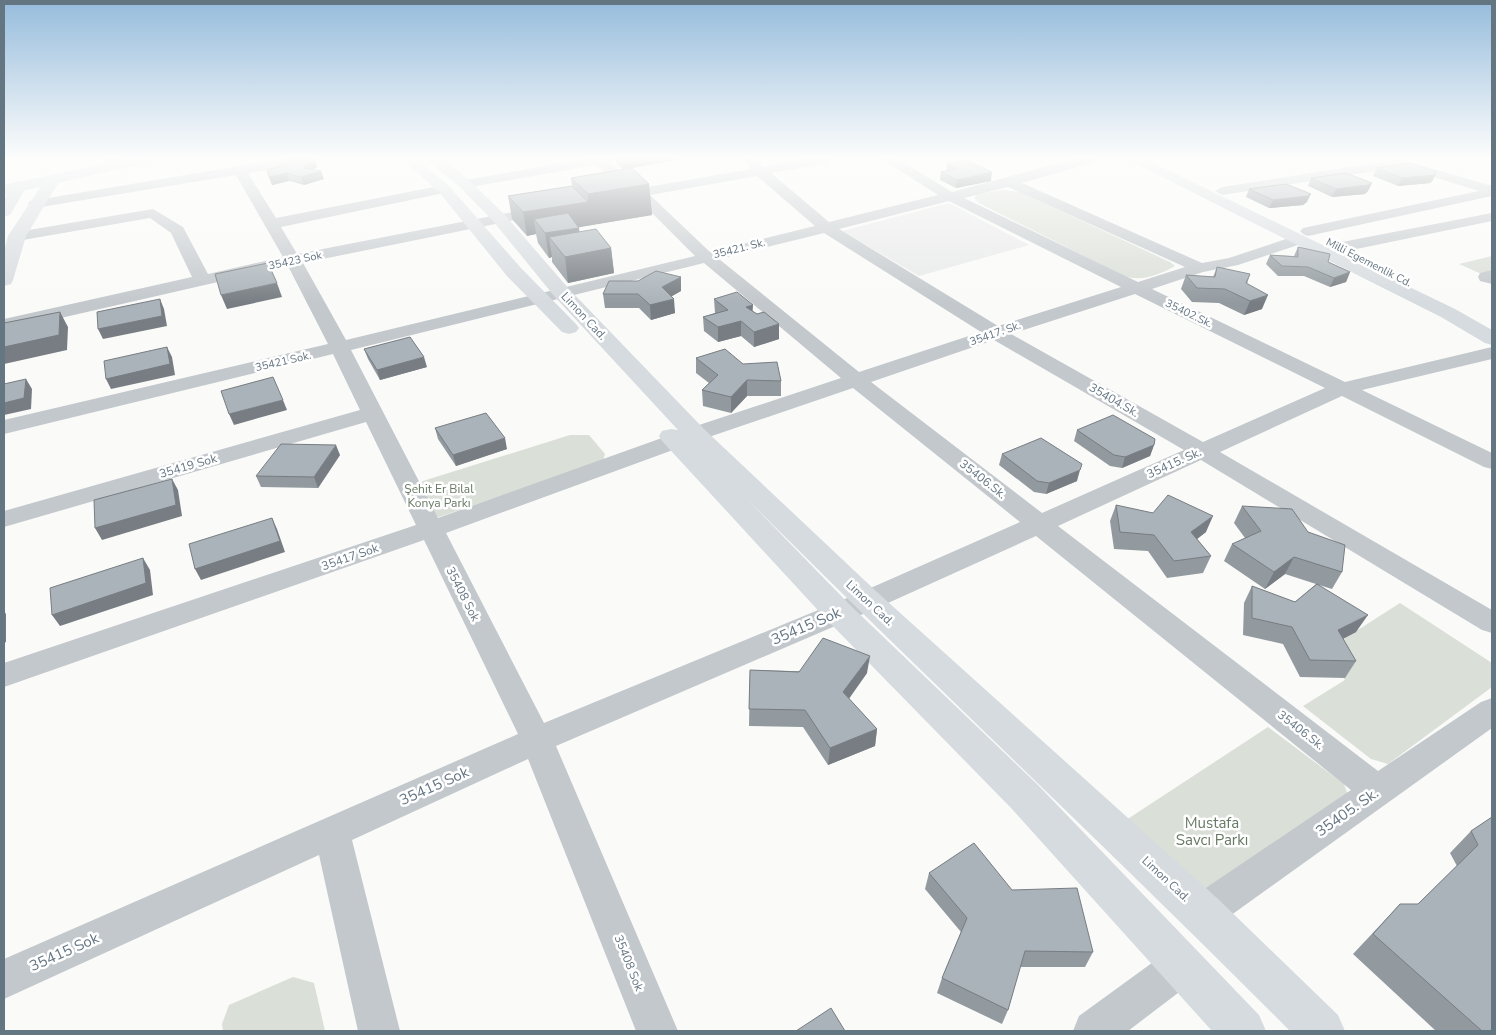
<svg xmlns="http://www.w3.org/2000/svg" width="1496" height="1035" font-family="'Nunito Sans',sans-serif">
	<rect width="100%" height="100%" fill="#fafaf8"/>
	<polygon fill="#e8e9e9" points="949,203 1029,245 919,276 842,231"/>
	<g fill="#dadfd7">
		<path d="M 1003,190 L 1020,192 L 1170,262 L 1175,266 C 1159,275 1141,282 1124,276 L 979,203 L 974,198 L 978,194 Z"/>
		<polygon points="1492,256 1492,274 1486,276 1459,264"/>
		<polygon points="570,435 589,435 605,454 603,461 439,517 429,515 415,486 423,481"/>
		<polygon points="1400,603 1492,663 1492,687 1388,764 1371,759 1303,706 1345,680 1325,651"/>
		<polygon points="1268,727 1344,784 1350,801 1198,897 1120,824"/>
		<polygon points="293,977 314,983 325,1031 223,1031 222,1024 229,1005"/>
	</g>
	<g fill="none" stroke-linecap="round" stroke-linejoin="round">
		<g fill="#c3c8cc" fill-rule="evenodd">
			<polygon points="104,159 118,159 118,160 111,164"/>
			<path d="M 282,159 L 314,159 L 308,163 L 248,173 L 276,218 L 444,185 L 451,189 L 444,193 L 281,227 L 297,254 L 544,206 L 551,210 L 544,214 L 303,263 L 346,340 L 695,256 L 637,198 L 623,198 L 621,195 L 623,192 L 628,191 L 595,165 L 465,188 L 458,184 L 465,180 L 585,159 L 616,159 L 609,163 L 642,188 L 751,169 L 743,159 L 757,159 L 763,167 L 803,159 L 833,159 L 827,163 L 771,173 L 829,222 L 938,195 L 882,159 L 898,159 L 952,192 L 1074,159 L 1096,159 L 1095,162 L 1022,183 L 1202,263 L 1229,258 L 1292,237 L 1304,237 L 1306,240 L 1304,243 L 1238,265 L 1203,272 L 1152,289 L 1345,382 L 1492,347 L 1492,359 L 1362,390 L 1492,453 L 1492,469 L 1484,467 L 1342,396 L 1220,452 L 1492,610 L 1492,633 L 1482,630 L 1201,460 L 1058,526 L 1378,771 L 1481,702 L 1492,698 L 1492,728 L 1216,926 L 1202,932 L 1188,926 L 1183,913 L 1188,900 L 1351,790 L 1036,536 L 877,608 L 556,746 L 678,1031 L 636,1031 L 528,759 L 352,840 L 400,1031 L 358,1031 L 319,855 L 4,999 L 4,959 L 518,734 L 424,540 L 4,687 L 4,663 L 416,525 L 366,422 L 4,527 L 4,511 L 360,410 L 333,354 L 4,434 L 4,420 L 328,344 L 288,266 L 4,331 L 4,319 L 192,277 L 171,233 L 150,218 L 17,241 L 9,236 L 11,233 L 153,209 L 183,227 L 208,274 L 283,257 L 236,175 L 35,208 L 28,204 L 30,201 ZM 757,176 L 815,226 L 710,252 L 650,195 ZM 1008,187 L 1185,267 L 1138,282 L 964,198 ZM 949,201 L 1121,287 L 998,326 L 839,229 ZM 824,233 L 981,332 L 859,372 L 719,259 ZM 704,263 L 841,378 L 687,429 L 438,518 L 351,350 ZM 1135,294 L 1325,388 L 1203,442 L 1011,334 ZM 994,340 L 1184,450 L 1042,513 L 871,382 ZM 853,388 L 1020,522 L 857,594 L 544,723 L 446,533 L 703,439 Z"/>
			<polygon points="1400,159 1492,186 1492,196 1308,236 1303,234 1300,231 1303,228 1479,191 1401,167 1222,195 1215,191 1222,187"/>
			<polygon points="1492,213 1492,221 1342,252 1334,247 1342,242"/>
			<polygon points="1492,270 1492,284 1480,281 1478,277 1480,273"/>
			<polygon points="1181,946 1195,952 1201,966 1195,980 1128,1031 1073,1031 1079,1016 1167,952"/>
		</g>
		<g fill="#d6dbdf" fill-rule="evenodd">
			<polygon points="402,159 418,159 449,186 521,268 576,324 579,328 576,332 569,334 562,332 507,276 439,192"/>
			<path d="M 426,159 L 443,159 L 470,181 L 505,215 L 569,289 L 704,429 L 878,593 L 1217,898 L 1338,1015 L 1345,1031 L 1290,1031 C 1111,851 926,678 747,499 L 849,604 L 1038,785 L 1259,1015 L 1266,1031 L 1212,1031 L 1012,809 L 827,620 L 662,441 L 659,436 L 662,431 L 671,429 L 678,430 L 555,297 L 493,221 L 460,187 Z"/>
			<polygon points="1126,159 1145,159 1455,309 1492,330 1492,345 1485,343 1441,317"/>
			<polygon points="52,175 60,180 26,236 13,280 11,284 4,286 4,251 8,236 47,177"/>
			<polygon points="19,181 27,186 10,215 4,217 4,199 14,183"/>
		</g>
		<polygon fill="#d6dbdf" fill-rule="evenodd" points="125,159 154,159 147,163 4,195 4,185"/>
	</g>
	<g fill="#929a9f">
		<polygon points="315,159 317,167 314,169 324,179 304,185 289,181 272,185 267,170"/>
		<polygon points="616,159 677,159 677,160 632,168 649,184 652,215 578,227 579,232 611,248 614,273 568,283 552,262 552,257 549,258 538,243 536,234 527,236 512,219 508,196 572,186 571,178 623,169 616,163"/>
		<polygon points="947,163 991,181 956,188 940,180 941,172 946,171"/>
		<polygon points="1377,168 1433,180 1430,183 1398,186 1373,176"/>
		<polygon points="1311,178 1372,183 1368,191 1365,194 1332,197 1308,186"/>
		<polygon points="1249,189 1307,202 1303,205 1269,208 1246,197"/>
		<polygon points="1298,247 1350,272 1346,282 1330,287 1304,276 1278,276 1266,264 1270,255 1294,256"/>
		<polygon points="1217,267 1250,274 1247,284 1262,309 1244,315 1219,303 1192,302 1181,289 1186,275 1213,277"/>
		<polygon points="681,291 672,296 675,313 651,320 639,308 605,308 603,294"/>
		<polygon points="714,299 753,312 757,314 779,324 779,339 754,347 741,336 718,342 704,331 703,317 715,313"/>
		<polygon points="364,349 427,367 380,380 368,359"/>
		<polygon points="696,358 743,364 781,381 781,396 747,396 731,413 703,406 702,390 709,383 696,373"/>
		<polygon points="435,428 507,449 456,466 438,439"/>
		<polygon points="1077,430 1154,445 1150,456 1122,468 1110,466 1074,441"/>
		<polygon points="1002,454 1077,481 1046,494 1034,492 999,465"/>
		<polygon points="340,455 318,488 261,487 256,476"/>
		<polygon points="1116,505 1206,532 1197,539 1211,556 1203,573 1167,578 1148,551 1114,549 1110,521"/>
		<polygon points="1242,506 1308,532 1342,572 1332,589 1319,585 1356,632 1343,639 1356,661 1345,678 1300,677 1283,644 1243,635 1244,603 1252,586 1295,602 1316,584 1285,574 1265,589 1224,561 1232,544 1245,538 1234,523"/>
		<polygon points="750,670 867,673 849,699 877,729 875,746 828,765 803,727 749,726"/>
		<polygon points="1492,817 1492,1031 1436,1031 1353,954 1400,904 1418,904 1457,866 1450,853 1471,831"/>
		<polygon points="929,873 1012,890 1093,952 1085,967 1020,967 1008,1010 1002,1024 937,993 942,978 961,932 925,889"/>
	</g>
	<g fill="#777d82">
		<polygon points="315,159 317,167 306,176 304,168"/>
		<polygon points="634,159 677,159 677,160 623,169 623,161"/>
		<polygon points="321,171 324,179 304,185 301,177"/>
		<polygon points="992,172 991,181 956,188 957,180"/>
		<polygon points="1437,172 1433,180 1430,183 1398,186 1402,178"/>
		<polygon points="287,173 289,181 272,185 269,177"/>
		<polygon points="1372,183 1368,191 1365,194 1332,197 1336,189"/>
		<polygon points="649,184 652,215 545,233 534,219 536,234 527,236 523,212 588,202 588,194"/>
		<polygon points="1311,194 1307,202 1303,205 1269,208 1273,200"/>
		<polygon points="579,228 582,252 549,237 552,257 549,258 545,233"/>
		<polygon points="611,248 614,273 568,283 565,257"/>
		<polygon points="1350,272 1346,282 1330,287 1334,278"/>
		<polygon points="681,277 681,291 663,301 662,287"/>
		<polygon points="277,283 282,297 227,309 221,295"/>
		<polygon points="1268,295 1262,309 1244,315 1250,301"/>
		<polygon points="160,299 164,309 167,326 103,339 98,329"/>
		<polygon points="674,299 675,313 651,320 650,305"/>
		<polygon points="753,305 752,320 746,307"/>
		<polygon points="60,312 68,327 67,350 4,364 4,347"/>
		<polygon points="741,321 741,336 718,342 718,327"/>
		<polygon points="779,324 779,339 754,347 754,332"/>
		<polygon points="167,347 172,357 175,375 111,389 106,379"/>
		<polygon points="424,357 427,367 380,380 377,370"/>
		<polygon points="26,379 32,389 31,409 4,415 4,403"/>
		<polygon points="747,380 747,396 731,413 731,397"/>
		<polygon points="283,400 287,410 234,425 229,414"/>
		<polygon points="505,438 507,449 456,466 453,455"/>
		<polygon points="336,445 340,455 318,488 314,477"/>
		<polygon points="1154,445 1150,456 1122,468 1125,457"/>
		<polygon points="1080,470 1077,481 1046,494 1049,483"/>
		<polygon points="172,479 178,490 182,516 102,540 95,528"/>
		<polygon points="1213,516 1206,532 1184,549 1191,532"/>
		<polygon points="272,518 277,529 285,552 201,580 195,569"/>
		<polygon points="1294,557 1285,574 1265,589 1274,572"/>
		<polygon points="143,558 150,570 153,595 60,626 52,615"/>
		<polygon points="4,611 6,614 6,642 4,643"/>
		<polygon points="1368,615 1356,632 1327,647 1338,630"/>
		<polygon points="870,656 867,673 841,709 843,692"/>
		<polygon points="877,729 875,746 828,765 830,748"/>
	</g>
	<g fill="#aab3b9" stroke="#777d82">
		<polygon points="291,159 315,159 304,168 321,171 301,177 287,173 269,177 267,170 282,166"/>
		<polygon points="620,159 634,159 623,161"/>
		<polygon points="966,160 992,172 957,180 941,172 957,169 947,163"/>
		<polygon points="1410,163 1437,172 1434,175 1402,178 1377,168"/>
		<polygon points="632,168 649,184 588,194 571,178"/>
		<polygon points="1346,173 1372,183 1368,185 1336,189 1311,178"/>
		<polygon points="1286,184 1311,194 1307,196 1273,200 1249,189"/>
		<polygon points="572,186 588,202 523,212 508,196"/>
		<polygon points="568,213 579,228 545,233 534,219"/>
		<polygon points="596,229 611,248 565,257 549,237"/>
		<polygon points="1298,247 1330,254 1328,262 1350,272 1334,278 1308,267 1282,266 1270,255 1298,257"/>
		<polygon points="268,263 277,283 221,295 215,274"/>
		<polygon points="1217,267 1250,274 1246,283 1268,295 1250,301 1225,289 1197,288 1186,275 1215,277"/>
		<polygon points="656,271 681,277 662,287 674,299 650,305 638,294 603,294 609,281 638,281"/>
		<polygon points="737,292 753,305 746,307 757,314 764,312 779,324 754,332 741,321 718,327 703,317 728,310 714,299"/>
		<polygon points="160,299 162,316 98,329 97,312"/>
		<polygon points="60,312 59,335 4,347 4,323"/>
		<polygon points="410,337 424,357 377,370 364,349"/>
		<polygon points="167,347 170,364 106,379 104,361"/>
		<polygon points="725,349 743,364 777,362 781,381 747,380 731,397 702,390 718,375 696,358"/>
		<polygon points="273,377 283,400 229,414 221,391"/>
		<polygon points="26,379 24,398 4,403 4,384"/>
		<polygon points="486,413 505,438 453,455 435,428"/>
		<polygon points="1113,415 1155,439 1154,445 1125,457 1114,455 1077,430"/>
		<polygon points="1041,438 1082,464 1080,470 1049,483 1037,481 1002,454"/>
		<polygon points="281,444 336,445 314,477 256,476"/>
		<polygon points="172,479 176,505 95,528 94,500"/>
		<polygon points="1168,495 1213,516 1191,532 1211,556 1174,561 1154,535 1120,532 1116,505 1153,513"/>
		<polygon points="1242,506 1292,509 1308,532 1345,545 1342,572 1294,557 1274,572 1232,544 1261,531"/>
		<polygon points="272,518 280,541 195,569 189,544"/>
		<polygon points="143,558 146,583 52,615 50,588"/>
		<polygon points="1317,584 1368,615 1338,630 1356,661 1310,660 1292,627 1252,618 1252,586 1295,602"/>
		<polygon points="823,638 870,656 843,692 877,729 830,748 805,710 749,709 750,670 799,672"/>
		<polygon points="1492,817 1492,1031 1482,1031 1373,934 1400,904 1418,904 1478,845 1471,831"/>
		<polygon points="974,843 1012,890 1077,888 1093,952 1025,951 1008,1010 942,978 967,918 929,873"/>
		<polygon points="831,1008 845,1031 796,1031"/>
	</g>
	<linearGradient id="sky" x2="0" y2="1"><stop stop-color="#96bcdc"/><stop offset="0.52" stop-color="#fdfdfc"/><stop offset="1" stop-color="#fdfdfc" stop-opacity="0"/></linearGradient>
	<rect width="1496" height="304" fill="url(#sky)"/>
	<g text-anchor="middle" stroke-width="5" stroke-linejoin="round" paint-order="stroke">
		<g font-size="11" fill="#657683" stroke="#fff">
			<text transform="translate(739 248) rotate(-14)" y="4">35421. Sk.</text>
			<text transform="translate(295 260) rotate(-12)" y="4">35423 Sok</text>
			<text transform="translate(1369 262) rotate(27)" y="4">Milli Egemenlik Cd.</text>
			<text transform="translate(1189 313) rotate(26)" y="4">35402.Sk.</text>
			<text transform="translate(995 333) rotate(-19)" y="4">35417. Sk.</text>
			<text transform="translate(283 361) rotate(-13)" y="4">35421 Sok.</text>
		</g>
		<g font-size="12" fill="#657683" stroke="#fff">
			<text transform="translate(584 316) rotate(47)" y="4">Limon Cad.</text>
			<text transform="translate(1114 400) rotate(30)" y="4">35404.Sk.</text>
			<text transform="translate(1174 463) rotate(-24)" y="4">35415. Sk.</text>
			<text transform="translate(188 466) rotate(-16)" y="4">35419 Sok</text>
			<text transform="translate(983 479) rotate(38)" y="4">35406.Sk.</text>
			<text transform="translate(350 557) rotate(-19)" y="4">35417 Sok</text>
			<text transform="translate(463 594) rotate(63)" y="4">35408 Sok</text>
			<text transform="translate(870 603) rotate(43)" y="4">Limon Cad.</text>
			<text transform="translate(1301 730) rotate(38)" y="4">35406.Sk.</text>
			<text transform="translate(1166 879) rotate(43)" y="4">Limon Cad.</text>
			<text transform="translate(629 963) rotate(68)" y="4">35408 Sok</text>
		</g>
		<g font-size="12" fill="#687a64" stroke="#fff">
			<text x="439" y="493">Şehit Er Bilal<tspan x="439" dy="14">Konya Parkı</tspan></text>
		</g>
		<g font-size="15" fill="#657683" stroke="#fff">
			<text transform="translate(806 626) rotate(-23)" y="5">35415 Sok</text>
			<text transform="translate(434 786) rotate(-24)" y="5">35415 Sok</text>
			<text transform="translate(1347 812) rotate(-35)" y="5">35405. Sk.</text>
			<text transform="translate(64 952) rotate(-24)" y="5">35415 Sok</text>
		</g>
		<g font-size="15" fill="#687a64" stroke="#fff">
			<text x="1212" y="828">Mustafa<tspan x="1212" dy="17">Savcı Parkı</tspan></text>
		</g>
	</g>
	<rect width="1496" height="1035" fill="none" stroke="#657683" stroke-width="10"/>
</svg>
